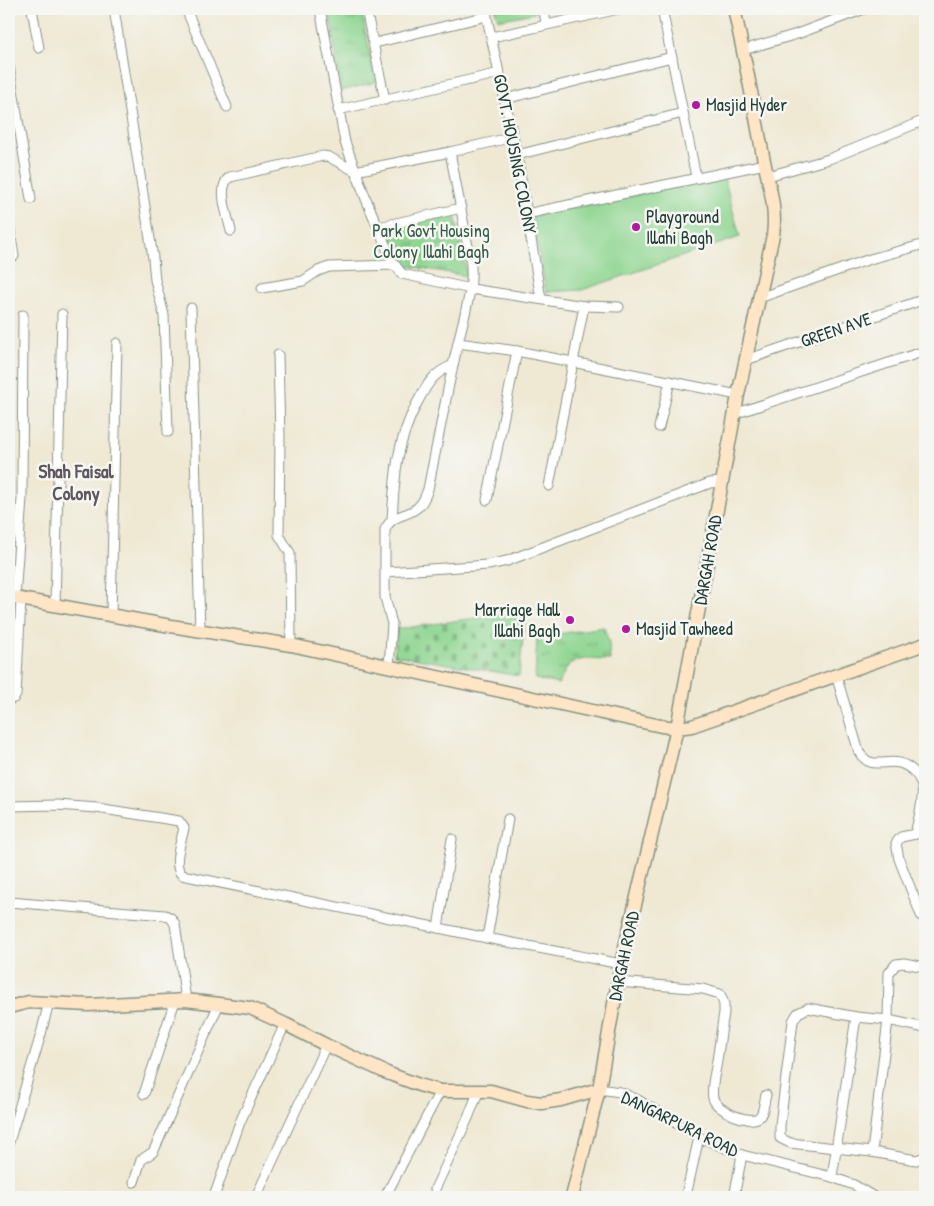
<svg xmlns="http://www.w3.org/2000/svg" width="934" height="1206" font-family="'Patrick Hand',sans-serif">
	<defs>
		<pattern id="grass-tufts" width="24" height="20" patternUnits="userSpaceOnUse" patternTransform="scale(1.25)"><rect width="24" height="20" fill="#8fd691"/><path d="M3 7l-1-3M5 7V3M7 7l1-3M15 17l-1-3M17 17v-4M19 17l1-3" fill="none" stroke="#74af77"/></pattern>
		<pattern id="cemetery-stones" width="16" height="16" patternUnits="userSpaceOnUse" patternTransform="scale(1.25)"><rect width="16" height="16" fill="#8fd691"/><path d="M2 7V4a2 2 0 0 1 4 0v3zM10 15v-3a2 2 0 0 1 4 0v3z" fill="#74af77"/></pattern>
	</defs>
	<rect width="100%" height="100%" fill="#f6f6f2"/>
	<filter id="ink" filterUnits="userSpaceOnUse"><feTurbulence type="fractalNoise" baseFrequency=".02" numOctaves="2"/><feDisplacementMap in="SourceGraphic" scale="10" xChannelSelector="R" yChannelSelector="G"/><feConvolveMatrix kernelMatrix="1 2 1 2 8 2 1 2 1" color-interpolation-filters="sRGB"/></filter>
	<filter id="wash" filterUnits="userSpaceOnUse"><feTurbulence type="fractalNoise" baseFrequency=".0096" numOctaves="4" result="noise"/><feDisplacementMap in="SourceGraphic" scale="20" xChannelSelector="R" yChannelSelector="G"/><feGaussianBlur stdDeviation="1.12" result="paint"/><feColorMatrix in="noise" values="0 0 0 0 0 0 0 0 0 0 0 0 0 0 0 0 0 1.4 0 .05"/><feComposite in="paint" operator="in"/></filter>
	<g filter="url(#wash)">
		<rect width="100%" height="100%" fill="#efe9d4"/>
		<g fill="url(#grass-tufts)" stroke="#578a62">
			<polygon points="329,9 361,9 376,82 341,91"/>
			<polygon points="495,9 539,9 539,12 498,20"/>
			<polygon points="445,209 455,215 467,276 409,266 400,260 387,227"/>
			<polygon points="604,627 609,643 610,660 583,659 569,664 558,684 535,679 537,637"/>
		</g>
		<polygon fill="url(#cemetery-stones)" stroke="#578a62" points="526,611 519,676 394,655 397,629"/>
		<polygon fill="#8fd691" stroke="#578a62" points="724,177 740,237 582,290 546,292 532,216"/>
	</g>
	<g filter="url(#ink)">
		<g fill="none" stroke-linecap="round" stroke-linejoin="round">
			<g stroke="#879384" stroke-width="11">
				<g id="street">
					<polyline points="32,9 39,48"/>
					<polyline points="114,9 153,258 155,280 164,315 168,432"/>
					<polyline points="186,9 227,107"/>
					<polyline points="320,9 345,142 366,199 392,261 402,274 471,289 584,306 619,307"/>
					<polyline points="366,9 385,100"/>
					<polyline points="485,9 517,155 541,299"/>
					<polyline points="544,9 546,24"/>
					<polyline points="662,9 696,177"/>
					<polyline points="492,37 619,9"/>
					<polyline points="375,43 487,16"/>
					<polyline points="743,50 797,34 864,9"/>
					<polyline points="9,66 31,199"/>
					<polyline points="505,99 672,57"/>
					<polyline points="338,110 500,73"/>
					<polyline points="517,155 683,113"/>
					<polyline points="768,176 829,159 925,120"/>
					<polyline points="526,214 765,164"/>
					<polyline points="9,224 14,256"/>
					<polyline points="379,227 461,208"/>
					<path d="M 231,231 C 228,217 216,186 230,177 L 323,156 L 329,157 L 355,171 L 450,152 L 513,137"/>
					<polyline points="262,288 303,281 318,271 329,267 395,265"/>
					<polyline points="759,298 870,259 925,244"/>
					<polyline points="191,308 200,630"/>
					<polyline points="458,343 517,351 738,395"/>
					<polyline points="278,355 280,437 279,535 290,553 291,645"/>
					<polyline points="746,360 925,299"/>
					<polyline points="734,414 925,351"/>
					<polyline points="659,427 670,381"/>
					<polyline points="549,486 584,306"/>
					<polyline points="487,500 517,351"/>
					<path d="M 392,519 C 395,474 396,444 417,403 C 428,383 432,374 453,365"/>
					<polyline points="386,572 488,565 507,561 710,483 722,482"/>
					<polyline points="15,598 22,498 23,315"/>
					<polyline points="55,605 62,314"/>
					<polyline points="111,615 117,343"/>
					<path d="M 389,666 L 392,624 L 385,597 L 385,530 C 392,513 406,518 418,507 C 423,503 426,495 428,489 C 438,440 447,391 458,343 C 464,314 475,287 470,257 L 450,152"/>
					<path d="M 836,675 L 859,752 C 874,777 894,748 916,774 C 919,778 922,783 922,788 C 924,802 918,820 915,834"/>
					<polyline points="9,699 14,698 16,695 21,600"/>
					<path d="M 9,806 L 57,805 L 97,808 L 179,821 L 184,828 C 181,842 172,865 182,875 L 487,938 L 621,964"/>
					<polyline points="925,832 901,837 896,843 899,859 921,915 925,920"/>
					<polyline points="9,902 165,915 171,918 175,924 186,1000"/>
					<polyline points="438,928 452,839"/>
					<polyline points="487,938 508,819"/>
					<path d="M 618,982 L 703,989 L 720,994 L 724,1004 L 724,1013 C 721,1031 719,1049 716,1067 C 714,1077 711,1088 713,1098 C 716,1111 750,1125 759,1117 C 764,1113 764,1101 766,1095"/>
					<polyline points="925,1028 888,1020 856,1017 808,1008 798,1013 793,1021 780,1125 780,1138 790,1143 872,1152 916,1160 925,1157"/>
					<polyline points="599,1089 620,1092 638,1100 699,1137 742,1155 832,1177 854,1185 874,1197"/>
					<polyline points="144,1094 175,1001"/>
					<polyline points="9,1142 41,1034 49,1002"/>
					<polyline points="872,1152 888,1020 889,973 896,964 904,963 925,967"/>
					<polyline points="832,1177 856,1017"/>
					<polyline points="134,1182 141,1160 153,1152 155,1148 219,1004"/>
					<polyline points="435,1189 468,1118 479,1090"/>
					<polyline points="687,1191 699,1137"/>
					<polyline points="214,1197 240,1122 285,1024"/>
					<polyline points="256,1197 326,1045"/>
					<polyline points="385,1197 440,1091"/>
					<polyline points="734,1197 742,1155"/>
				</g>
			</g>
			<g stroke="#879384" stroke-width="15">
				<g id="secondary">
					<polyline points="9,597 171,626 291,645 661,726 677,728 692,726 925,644"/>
					<polyline points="9,1007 29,1002 89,1005 186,1000 219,1004 250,1008 285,1024 326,1045 387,1073 419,1085 440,1091 491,1091 527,1101 542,1103 561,1100 599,1089"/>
					<path d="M 572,1197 L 599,1089 L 621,964 L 677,728 L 738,395 L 773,235 C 777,208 768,182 763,156 C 754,107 745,57 734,9"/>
				</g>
			</g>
			<use href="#street" stroke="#fff" stroke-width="9"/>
			<use href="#secondary" stroke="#fde5c5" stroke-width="12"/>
		</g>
	</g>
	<g fill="#b5179e" stroke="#f6f6f2" stroke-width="2">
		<circle cx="696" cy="105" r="5"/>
		<circle cx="636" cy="227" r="5"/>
		<circle cx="570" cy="620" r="5"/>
		<circle cx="626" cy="629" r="5"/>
	</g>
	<g text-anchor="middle" stroke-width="5" stroke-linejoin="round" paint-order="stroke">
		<g font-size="18" fill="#1f3d34" stroke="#f6f6f2" text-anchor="start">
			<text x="706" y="111">Masjid Hyder</text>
			<text x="646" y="223">Playground<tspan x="646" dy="21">Illahi Bagh</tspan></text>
			<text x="560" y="616" text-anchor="end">Marriage Hall<tspan x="560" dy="21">Illahi Bagh</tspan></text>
			<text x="636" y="635">Masjid Tawheed</text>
		</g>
		<g font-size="18" fill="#1f3d34" stroke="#f6f6f2">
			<text transform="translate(515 154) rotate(79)" y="6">GOVT. HOUSING COLONY</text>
			<text transform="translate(836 330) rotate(-19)" y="6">GREEN AVE</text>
			<text transform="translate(708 560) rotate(-80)" y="6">DARGAH ROAD</text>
			<text transform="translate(624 956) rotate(-78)" y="6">DARGAH ROAD</text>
			<text transform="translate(680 1124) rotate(26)" y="6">DANGARPURA ROAD</text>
		</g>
		<g font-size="18" fill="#355c47" stroke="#f6f6f2">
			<text x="431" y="237">Park Govt Housing<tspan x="431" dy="21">Colony Illahi Bagh</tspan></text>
		</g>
		<g font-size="19" font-weight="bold" fill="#5f585e" stroke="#f6f6f2">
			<text x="76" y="478">Shah Faisal<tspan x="76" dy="22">Colony</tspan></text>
		</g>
	</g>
	<rect width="934" height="1206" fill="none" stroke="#f6f6f2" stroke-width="30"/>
</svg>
